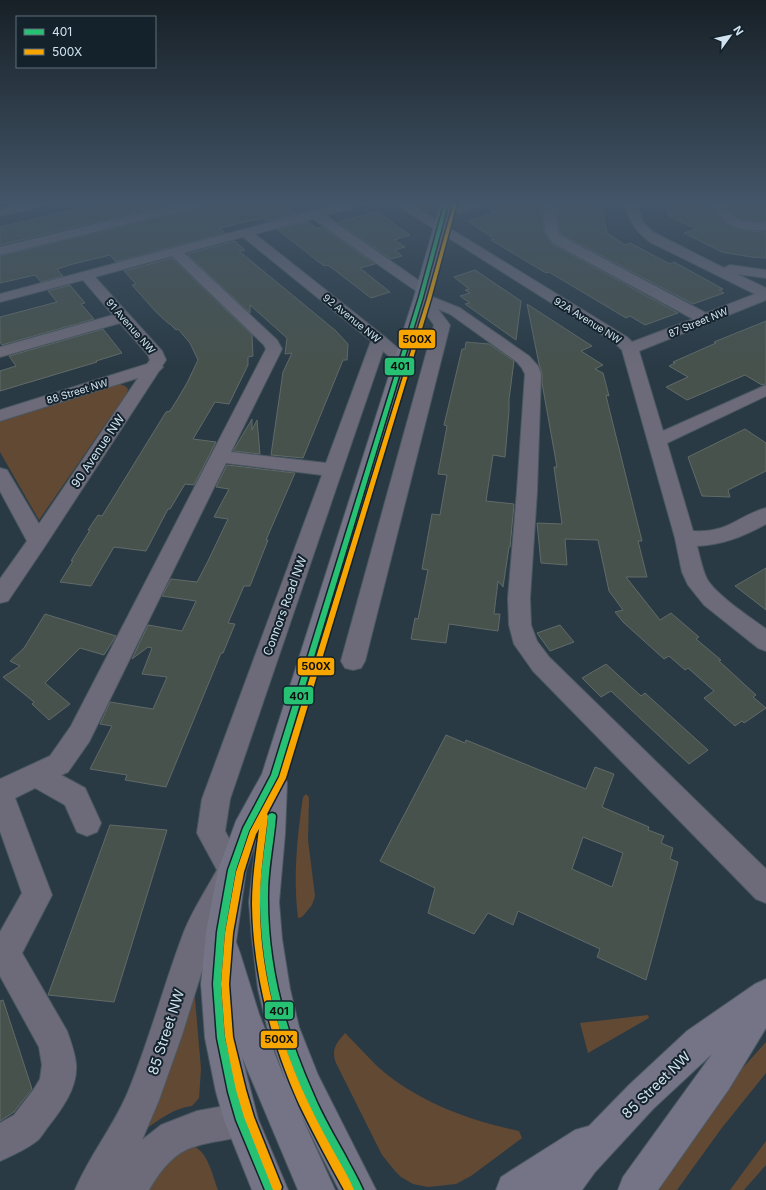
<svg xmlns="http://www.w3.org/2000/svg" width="766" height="1190" font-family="Inter,sans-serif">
	<rect width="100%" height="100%" fill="#293a45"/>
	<g fill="#624933">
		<path d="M 405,201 L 435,201 L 432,212 C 423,215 413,206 405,201 Z"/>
		<polygon points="120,384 125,386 128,389 127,393 39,520 0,452 0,421 114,385"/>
		<path d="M 306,794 L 309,797 L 308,840 L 315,896 L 312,905 L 302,917 L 298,918 C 293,877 297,837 303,797 Z"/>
		<path d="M 194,987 L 201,1069 L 199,1098 L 192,1106 C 173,1108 159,1120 143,1131 Z"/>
		<polygon points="648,1015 649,1018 588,1053 580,1023"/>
		<path d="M 345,1033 C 356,1044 366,1055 377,1066 C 417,1102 468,1120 519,1131 L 522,1138 L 471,1176 L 456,1184 L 428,1187 L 413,1184 L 401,1177 L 395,1171 L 382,1155 L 336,1063 C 331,1050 336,1043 345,1033 Z"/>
		<polygon points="766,1042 766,1073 721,1129 677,1190 652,1190 739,1072"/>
		<polygon points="766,1141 766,1165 744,1190 730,1190"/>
		<path d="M 192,1145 C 208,1152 212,1174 218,1190 L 146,1190 L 162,1162 Z"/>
	</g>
	<g fill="#47524c" stroke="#616a68" fill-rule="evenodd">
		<polygon points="112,201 183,201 0,245 0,227"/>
		<polygon points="213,201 278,201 296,214 267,221 262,218 220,228 225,233 116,262 110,255 73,264 57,269 63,276 41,282 35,275 0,283 0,256 210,205"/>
		<polygon points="497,201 525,201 525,204 542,205 544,232 552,244 678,313 645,325 630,316 626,318 549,272 546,273 491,240 494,239 468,221 492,214 492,204 497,204"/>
		<polygon points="564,201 600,201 607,233 625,245 630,243 670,264 674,262 723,289 719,290 724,293 693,304 564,236 559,231 557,206 565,206"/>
		<polygon points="664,201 709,201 720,218 732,227 747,231 766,232 766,258 751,257 722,252 684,233 696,229 669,216"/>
		<polygon points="724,201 766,201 766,221 751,221 740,218 732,212"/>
		<polygon points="377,212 410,235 394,240 405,247 395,250 402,256 391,259 338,222"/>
		<polygon points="307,222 316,228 322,227 375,264 360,268 390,292 371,298 332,268 327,265 324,266 278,230"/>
		<polygon points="235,241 245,250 239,251 336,331 348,344 347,360 343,360 303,458 271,455 283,372 292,353 285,354 287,338 250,305 250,313 187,254"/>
		<polygon points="172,258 252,335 253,356 248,357 248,365 229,404 215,402 193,439 216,442 194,485 185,484 170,509 168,509 146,551 114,547 91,586 60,582 73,561 71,561 90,530 88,530 98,515 102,516 166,412 170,411 177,400 187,383 198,360 190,343 178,329 176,330 170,324 169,324 156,312 132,285 136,284 124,271"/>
		<polygon points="475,270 521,301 516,340 465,304 470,303 460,296 470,293 465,290 469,289 454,277"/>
		<polygon points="70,285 85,303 81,304 94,319 2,345 0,342 0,317 57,302 48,291"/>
		<polygon points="527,304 592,346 581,351 603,365 595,369 603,373 609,396 606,395 608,404 642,541 638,541 647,577 626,577 660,620 671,613 699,637 696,639 721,660 719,661 756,695 753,697 766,708 744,723 742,721 735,726 704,698 714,691 688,668 685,670 669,656 664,659 623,622 615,612 623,610 609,591 598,540 565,539 567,565 541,563 537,523 562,524 554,467 557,467 542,383 542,374 539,364"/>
		<polygon points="766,321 766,384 762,385 745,375 687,400 666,387 688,377 669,366 675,363 673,362 716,343 714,342"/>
		<polygon points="103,329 122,353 96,361 97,362 0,391 0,371 16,366 9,356"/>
		<polygon points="466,342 489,344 514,361 509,399 509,411 505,457 493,455 486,501 514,504 510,547 509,547 503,587 498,581 494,614 500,614 498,631 449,624 446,643 411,639 415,618 418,619 428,570 422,569 432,514 440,515 447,475 438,474 447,426 444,425 462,349 465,349"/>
		<polygon points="252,419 252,430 257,420 260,454 233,451"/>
		<polygon points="745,429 766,443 766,471 728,490 730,497 702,496 688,457"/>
		<polygon points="227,465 295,473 266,540 268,540 250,586 244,586 228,623 235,624 223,653 221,653 166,787 125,780 127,775 90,769 112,726 100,724 110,702 153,709 167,677 142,674 152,648 148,647 132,659 148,625 182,631 196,601 162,596 171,579 197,582 208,561 228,519 214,517 229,489 216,487"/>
		<polygon points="766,568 766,610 735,586"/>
		<polygon points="45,614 116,636 104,655 80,648 45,683 70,704 49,720 32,704 34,702 3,677 20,666 10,661 24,648"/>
		<polygon points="560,625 574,642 550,651 537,633"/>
		<polygon points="606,664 641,696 645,693 708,750 689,764 611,691 601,697 582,678"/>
		<path d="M 446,735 L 465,743 L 466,740 L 586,789 L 595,767 L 614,774 L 602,807 L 649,827 L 648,830 L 664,836 L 661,843 L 673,848 L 670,859 L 678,862 L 646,980 L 597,957 L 600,949 L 518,911 L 513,925 L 488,913 L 474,934 L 428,913 L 435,888 L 380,861 ZM 583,837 L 623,853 L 612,887 L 572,869 Z"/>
		<polygon points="110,825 167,830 114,1002 48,995"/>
		<polygon points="3,1000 32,1089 14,1112 0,1121 0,1001"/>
	</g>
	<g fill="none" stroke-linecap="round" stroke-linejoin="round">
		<g stroke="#4a5861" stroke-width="2">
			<g id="minor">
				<polygon points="31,201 54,201 52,204 0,216 0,208"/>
				<polygon points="190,201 212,201 210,204 0,255 0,247"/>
				<path d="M 350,201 L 371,201 L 369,204 L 325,215 L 428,287 L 430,290 L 425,294 L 460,308 L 529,356 L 538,366 L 541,374 L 537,491 L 530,598 L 531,625 L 537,641 L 549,657 L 766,869 L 766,903 L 756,899 L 533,671 L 514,644 L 509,625 L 508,598 L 517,491 L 525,374 L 522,368 L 517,362 L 450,314 L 438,309 L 450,325 L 365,661 L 361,668 L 353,670 L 345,668 L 341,661 L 434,325 L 414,297 L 419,293 L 313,219 L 255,234 L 385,337 L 410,359 L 408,362 C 397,365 391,358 383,351 L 230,799 L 225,831 L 246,870 L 211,942 L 182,1035 L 159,1100 L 142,1140 L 161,1125 L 197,1111 L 241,1103 L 253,1108 L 258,1120 L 253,1132 C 233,1141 211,1140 190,1148 C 172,1155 158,1174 149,1190 L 75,1190 C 89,1156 114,1126 128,1092 C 149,1041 163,988 182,937 C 190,914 205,892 217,870 L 197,833 L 202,799 L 322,475 L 226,463 L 89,742 L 68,772 L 61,775 L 85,788 L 101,823 L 97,832 L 87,836 L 77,832 L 65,805 L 35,788 L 15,798 L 52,895 L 22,953 L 67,1031 C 71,1042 75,1053 76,1064 C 78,1088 61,1110 47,1128 C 44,1132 41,1137 38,1140 C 27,1149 13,1155 0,1161 L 0,1123 L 14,1115 L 34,1089 L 40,1079 L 42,1065 L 39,1047 L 0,976 L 0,932 L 22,893 L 0,831 L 0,779 L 50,756 L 71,726 L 266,349 L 264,345 L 172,256 L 95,277 L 162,351 L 166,360 L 162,366 L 163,367 L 159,371 L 45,546 L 8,601 L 0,603 L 0,579 L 27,541 L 0,491 L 0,468 L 7,470 L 39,524 L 138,378 L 0,421 L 0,410 L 147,364 L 150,360 L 148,355 L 120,323 L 0,357 L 0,347 L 113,315 L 83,280 L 0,302 L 0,294 ZM 243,237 L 371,341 L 326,463 L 231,452 L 282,349 L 277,340 L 184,253 Z"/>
				<path d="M 390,201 L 405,201 L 627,337 L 632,342 L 693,319 L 553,243 L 545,232 L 543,201 L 555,201 L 558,232 L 563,237 L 706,313 L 755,294 L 650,242 C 635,231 628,220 624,201 L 636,201 L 643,222 L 653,232 L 724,268 L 730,265 L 766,270 L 766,278 L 737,274 L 766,288 L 766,300 L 639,351 L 663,431 L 766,385 L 766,396 L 667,443 L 693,531 C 729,533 737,516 766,508 L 766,524 C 744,536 723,545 697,546 C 700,557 702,569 707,579 C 716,595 750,617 766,629 L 766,651 L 758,648 L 704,605 L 688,585 L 682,572 L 675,538 L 622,350 L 615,343 Z"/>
				<path d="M 469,201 L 481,201 L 478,207 C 467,212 453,215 441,212 L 439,209 L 441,206 L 464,204 Z"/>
				<path d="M 710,201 L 722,201 C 735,222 742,223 766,222 L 766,230 C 736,231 726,227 710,201 Z"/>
			</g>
		</g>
		<g stroke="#4a5861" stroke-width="2">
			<g id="major">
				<path d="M 441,201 L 453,201 L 428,297 L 286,779 L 287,783 L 285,834 L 279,902 L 282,939 L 290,989 L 299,1027 L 318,1075 L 376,1190 L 339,1190 L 300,1113 L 335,1190 L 298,1190 L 242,1057 L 258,1119 L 288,1190 L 252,1190 L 224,1120 L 216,1092 L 205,1038 L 201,984 L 206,932 L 218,870 L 236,821 L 262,774 L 414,297 ZM 256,841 L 249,902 L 252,939 L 258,989 L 267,1027 L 286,1082 L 259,1014 L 240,953 L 236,942 L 246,870 Z"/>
				<polygon points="766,979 766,1028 729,1089 658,1190 618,1190 623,1177 712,1054 653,1109 595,1172 582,1190 496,1190 501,1177 575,1130 589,1126 629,1085 687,1031 755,984"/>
			</g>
		</g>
		<use href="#minor" fill="#6d6b79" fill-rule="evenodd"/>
		<use href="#major" fill="#757486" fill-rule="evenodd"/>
		<g stroke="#14222c" stroke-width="3">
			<g id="bus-1">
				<polygon points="445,201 449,201 423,297 278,776 249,831 236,870 225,932 221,984 225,1038 238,1092 246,1120 275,1190 265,1190 236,1120 228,1092 217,1038 213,984 217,932 228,870 243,828 271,775 419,297"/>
				<path d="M 272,813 L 275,814 L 276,816 C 274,842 268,868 268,894 C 267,963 285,1031 313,1093 C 322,1115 334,1135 345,1155 C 351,1167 358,1178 363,1190 L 353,1190 C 337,1160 320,1131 306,1101 C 279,1039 261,972 260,904 C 259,874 266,845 268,816 L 269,814 Z"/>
			</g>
		</g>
		<g stroke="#14222c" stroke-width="3">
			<path id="bus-2" d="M 454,202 L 457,203 L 431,299 L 286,778 L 267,814 L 268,816 C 265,844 260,872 260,901 C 259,964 276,1029 301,1087 C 311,1109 322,1131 334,1152 C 341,1165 349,1177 354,1190 L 344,1190 C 328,1161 313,1133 299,1104 C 271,1041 253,974 252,904 C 252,879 256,854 259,829 L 256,834 L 244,872 L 233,933 L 229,984 L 233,1037 L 246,1090 L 254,1117 L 282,1187 L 281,1190 L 273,1190 L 244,1117 L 236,1090 L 225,1037 L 221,984 L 225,933 L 236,872 L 250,831 L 279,777 L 427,299 Z"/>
		</g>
		<use href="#bus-1" fill="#26c172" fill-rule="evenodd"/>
		<use href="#bus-2" fill="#f7a600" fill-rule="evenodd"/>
	</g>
	<linearGradient id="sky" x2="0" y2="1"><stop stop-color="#172026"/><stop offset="0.55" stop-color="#435568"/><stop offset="1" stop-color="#435568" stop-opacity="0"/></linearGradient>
	<rect width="766" height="368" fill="url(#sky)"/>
	<g text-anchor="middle" stroke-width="4" stroke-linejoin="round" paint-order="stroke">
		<g font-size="10" fill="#d1e3f0" stroke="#14222c">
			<text transform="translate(352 318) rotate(39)" y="4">92 Avenue NW</text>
			<text transform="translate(588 320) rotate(32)" y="4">92A Avenue NW</text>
			<text transform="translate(698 322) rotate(-22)" y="4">87 Street NW</text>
			<text transform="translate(131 326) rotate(49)" y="4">91 Avenue NW</text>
			<text transform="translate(77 391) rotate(-17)" y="4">88 Street NW</text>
		</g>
		<g font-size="12" fill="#d1e3f0" stroke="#14222c">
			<text transform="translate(98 451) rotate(-56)" y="4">90 Avenue NW</text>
			<text transform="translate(285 606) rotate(-70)" y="4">Connors Road NW</text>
		</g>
		<g font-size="14" fill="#d1e3f0" stroke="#14222c">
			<text transform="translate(166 1032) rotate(-72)" y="5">85 Street NW</text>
			<text transform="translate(656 1085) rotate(-44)" y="5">85 Street NW</text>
		</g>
	</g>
	<g stroke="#14222c" stroke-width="1.5">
		<rect x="398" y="329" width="38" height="20" rx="4" fill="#f7a600"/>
		<rect x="384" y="357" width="31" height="19" rx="4" fill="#26c172"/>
		<rect x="297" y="657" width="38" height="19" rx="4" fill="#f7a600"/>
		<rect x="283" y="686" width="31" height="19" rx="4" fill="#26c172"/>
		<rect x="264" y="1001" width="30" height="19" rx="4" fill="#26c172"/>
		<rect x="260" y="1030" width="38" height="19" rx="4" fill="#f7a600"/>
	</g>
	<g font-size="11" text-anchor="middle" font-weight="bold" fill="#111">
		<text x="417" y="343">500X</text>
		<text x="400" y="370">401</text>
		<text x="316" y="670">500X</text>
		<text x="299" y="700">401</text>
		<text x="279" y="1015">401</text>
		<text x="279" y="1043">500X</text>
	</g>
	<rect x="16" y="16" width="140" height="52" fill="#14222c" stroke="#606f7a"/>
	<rect x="24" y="29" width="20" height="6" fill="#26c172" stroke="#606f7a"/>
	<text x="52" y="36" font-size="12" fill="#d1e3f0">401</text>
	<rect x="24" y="49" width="20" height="6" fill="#f7a600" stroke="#606f7a"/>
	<text x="52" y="56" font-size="12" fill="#d1e3f0">500X</text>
	<g transform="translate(730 36) rotate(57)" stroke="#14222c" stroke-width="3" paint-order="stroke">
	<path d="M0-3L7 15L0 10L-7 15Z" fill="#d1e3f0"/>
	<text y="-6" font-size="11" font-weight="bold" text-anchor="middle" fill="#d1e3f0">N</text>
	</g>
</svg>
